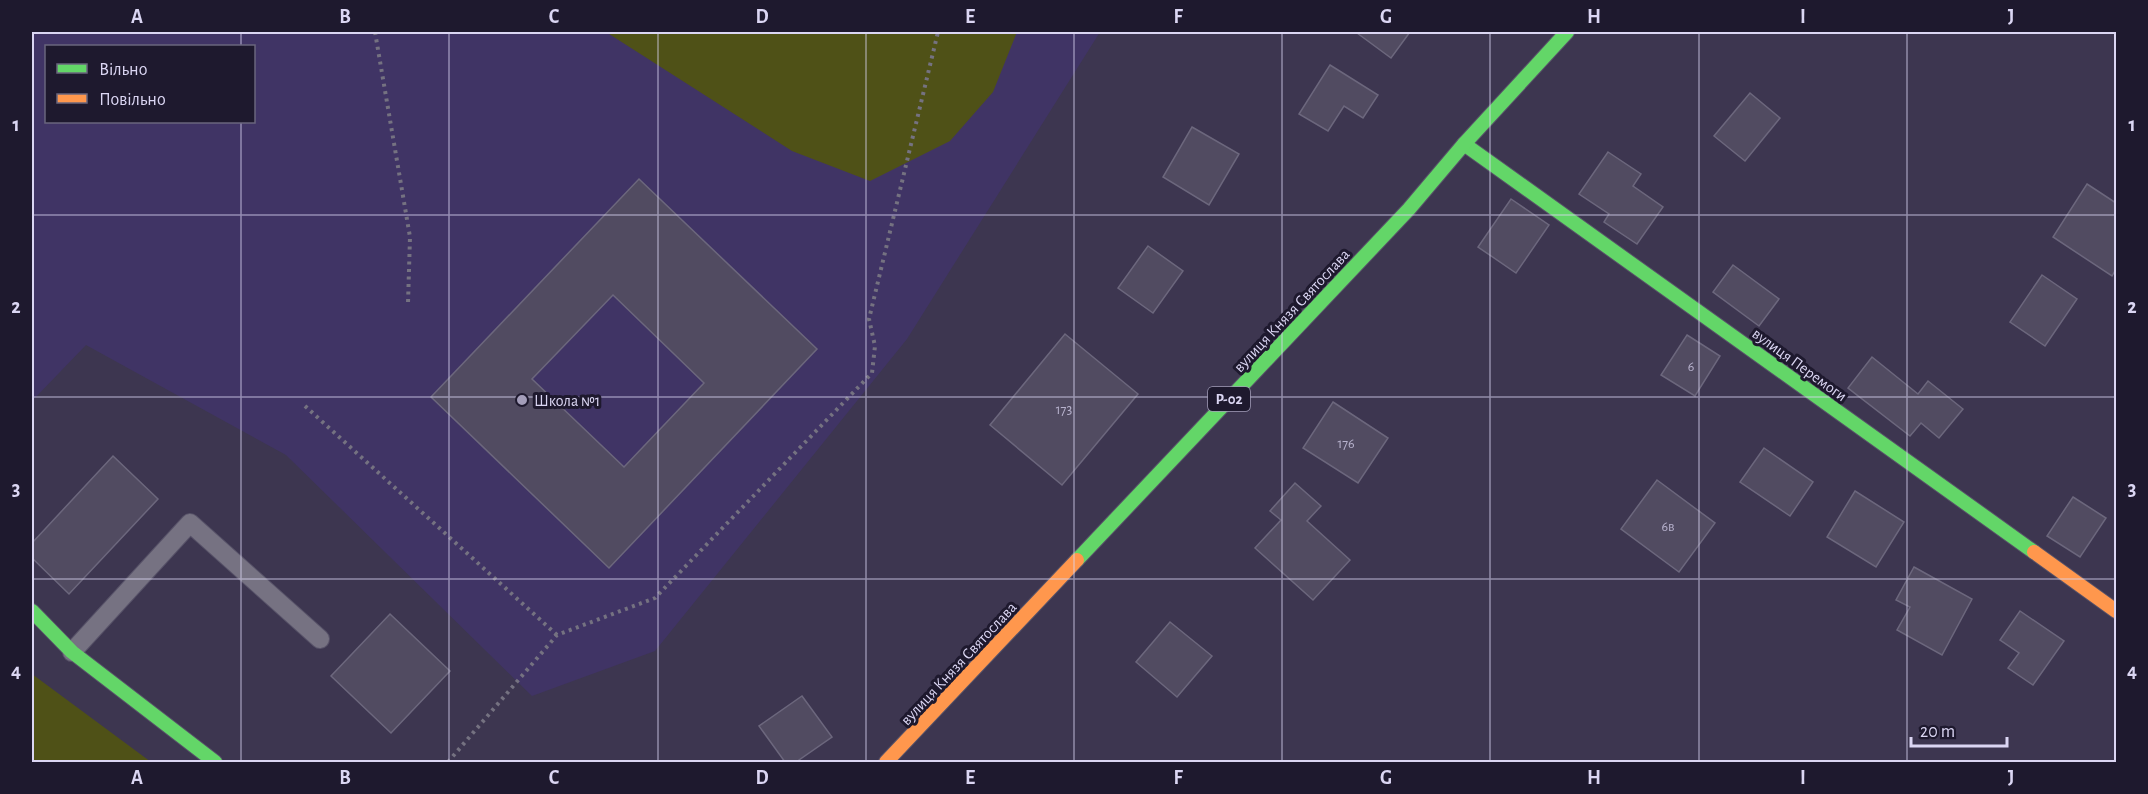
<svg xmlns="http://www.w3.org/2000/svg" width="2148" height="794" font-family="'Alegreya Sans',sans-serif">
	<rect width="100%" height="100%" fill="#3d3650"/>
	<path fill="#403465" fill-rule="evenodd" d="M 32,32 L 1100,32 L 907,339 L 655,651 L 532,696 L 286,455 L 86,345 L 32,401 ZM 46,46 L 254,46 L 254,122 L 46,122 Z"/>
	<g fill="#4f5117">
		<polygon points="606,32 1017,32 993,92 950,141 870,181 792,151"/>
		<polygon points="32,674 151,762 32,762"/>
	</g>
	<g fill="#514b61" stroke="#6c677d" stroke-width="1.5" fill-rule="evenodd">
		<polygon points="1358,32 1410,32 1391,58 1357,33"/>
		<polygon points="1330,65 1378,95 1363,118 1344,106 1328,131 1299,114"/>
		<polygon points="1750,93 1780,118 1745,161 1714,136"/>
		<polygon points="1192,127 1239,154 1209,205 1163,177"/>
		<polygon points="1608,152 1641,174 1633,186 1663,207 1637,244 1604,222 1609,214 1579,194"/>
		<path d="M 639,179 L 817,349 L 609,568 L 431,397 ZM 613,295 L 704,383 L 624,467 L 532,379 Z"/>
		<polygon points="2087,184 2116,203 2116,269 2112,276 2053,237"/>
		<polygon points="1511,199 1549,225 1516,273 1478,247"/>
		<polygon points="1148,246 1183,271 1153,313 1118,288"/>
		<polygon points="1733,265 1779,299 1759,326 1713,292"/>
		<polygon points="2042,275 2077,299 2045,346 2010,322"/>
		<polygon points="1065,334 1138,394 1062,485 990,425"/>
		<polygon points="1687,335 1720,356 1695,396 1661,375"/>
		<polygon points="1872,357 1918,394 1928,381 1963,409 1939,438 1921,423 1910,436 1848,388"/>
		<polygon points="1333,402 1388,438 1358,483 1303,448"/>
		<polygon points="1764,448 1813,482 1790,516 1740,482"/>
		<polygon points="113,456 158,499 69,594 32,558 32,543"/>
		<polygon points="1657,480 1715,523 1679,572 1621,529"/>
		<polygon points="1295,483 1321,506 1307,521 1350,560 1313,600 1255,548 1281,520 1270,511"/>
		<polygon points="1855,491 1904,522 1876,567 1827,537"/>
		<polygon points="2073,497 2106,518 2080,557 2047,536"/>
		<polygon points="1914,567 1972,599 1942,655 1897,630 1910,607 1896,600"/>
		<polygon points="2020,611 2064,641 2033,685 2008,668 2019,653 2000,640"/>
		<polygon points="390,614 450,671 391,733 331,676"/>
		<polygon points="1170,622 1212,656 1177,697 1136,662"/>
		<polygon points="802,696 832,737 796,762 785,762 759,726"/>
	</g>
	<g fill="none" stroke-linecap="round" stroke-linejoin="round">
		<g stroke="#575268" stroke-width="20">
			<polyline id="lane" points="72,652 190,523 320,639"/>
		</g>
		<g stroke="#575268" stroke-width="16">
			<g id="fast">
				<polyline points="1464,144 2034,552"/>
				<polyline points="1077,560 1409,209 1464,144 1567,32"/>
				<polyline points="32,611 72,652 215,762"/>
			</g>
		</g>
		<g stroke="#575268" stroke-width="16">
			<g id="slow">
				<polyline points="2034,552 2116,611"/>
				<polyline points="886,762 1077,560"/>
			</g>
		</g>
		<g stroke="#757281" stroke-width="4" stroke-dasharray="3 4.5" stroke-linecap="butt">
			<polyline points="375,32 410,237 408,303"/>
			<polyline points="305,406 557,635"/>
			<polyline points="448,762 557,635 655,598 872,373 875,346 869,319 938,32"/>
		</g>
		<use href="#lane" stroke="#767282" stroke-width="18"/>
		<use href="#fast" stroke="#63d668" stroke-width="14"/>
		<use href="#slow" stroke="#ff974d" stroke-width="14"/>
	</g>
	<path fill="none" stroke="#dbd6f3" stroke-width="1.5" stroke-opacity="0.55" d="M 241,32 L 241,46M 449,32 L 449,762M 658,32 L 658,762M 866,32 L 866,762M 1074,32 L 1074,762M 1282,32 L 1282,762M 1490,32 L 1490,762M 1699,32 L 1699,762M 1907,32 L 1907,762M 241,122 L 241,762M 32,215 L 2116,215M 32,397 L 2116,397M 32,579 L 2116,579"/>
	<circle fill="#a49eba" stroke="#1e192e" stroke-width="2" cx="522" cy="400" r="6"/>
	<g text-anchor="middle" stroke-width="6" stroke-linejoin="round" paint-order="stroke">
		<g font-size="14" fill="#b8b3ce">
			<text x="1691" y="371">6</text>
			<text x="1064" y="414">173</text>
			<text x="1346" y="448">176</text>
			<text x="1668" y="531">6в</text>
		</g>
		<rect fill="#1e192e" stroke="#a29db8" stroke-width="1.5" x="1208" y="387" width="42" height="24" rx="4.5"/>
		<g font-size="15" font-weight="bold" fill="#dbd6f3">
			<text x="1229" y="404">Р-02</text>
		</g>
		<g font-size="16" fill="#dbd6f3" stroke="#1e192e">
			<text transform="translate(1291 310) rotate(-47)" y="6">вулиця Князя Святослава</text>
			<text transform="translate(1800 364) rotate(36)" y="6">вулиця Перемоги</text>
			<text transform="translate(958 663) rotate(-47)" y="6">вулиця Князя Святослава</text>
		</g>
		<g font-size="16" fill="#dbd6f3" stroke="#1e192e" text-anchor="start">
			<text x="534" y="406">Школа №1</text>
		</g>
	</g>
	<rect width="2148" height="794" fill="none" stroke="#1e192e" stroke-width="66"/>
	<rect x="45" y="45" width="210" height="78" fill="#1e192e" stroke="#6a657d" stroke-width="1.5"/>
	<rect x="57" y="64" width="30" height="9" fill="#63d668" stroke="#6a657d" stroke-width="1.5"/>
	<text x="99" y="75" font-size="18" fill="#dbd6f3">Вільно</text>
	<rect x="57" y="94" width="30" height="9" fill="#ff974d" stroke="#6a657d" stroke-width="1.5"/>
	<text x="99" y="105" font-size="18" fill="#dbd6f3">Повільно</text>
	<path d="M1911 737v9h96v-9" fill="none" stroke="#dbd6f3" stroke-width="3"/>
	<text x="1920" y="737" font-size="18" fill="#dbd6f3" stroke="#1e192e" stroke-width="4.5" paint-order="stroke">20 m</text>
	<rect x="33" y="33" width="2082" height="728" fill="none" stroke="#dbd6f3" stroke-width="2"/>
	<g font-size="20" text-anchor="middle" font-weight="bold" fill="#dbd6f3">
		<text x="137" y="23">A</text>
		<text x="345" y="23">B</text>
		<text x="554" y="23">C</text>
		<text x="762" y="23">D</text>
		<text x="970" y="23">E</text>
		<text x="1178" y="23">F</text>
		<text x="1386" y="23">G</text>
		<text x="1594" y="23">H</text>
		<text x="1803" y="23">I</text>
		<text x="2011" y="23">J</text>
		<text x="16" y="131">1</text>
		<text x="2132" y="131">1</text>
		<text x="16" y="313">2</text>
		<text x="2132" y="313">2</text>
		<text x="16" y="495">3</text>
		<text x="2132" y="495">3</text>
		<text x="16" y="677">4</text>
		<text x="2132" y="677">4</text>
		<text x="137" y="784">A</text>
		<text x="345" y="784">B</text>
		<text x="554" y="784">C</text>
		<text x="762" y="784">D</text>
		<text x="970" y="784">E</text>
		<text x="1178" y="784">F</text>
		<text x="1386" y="784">G</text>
		<text x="1594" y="784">H</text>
		<text x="1803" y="784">I</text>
		<text x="2011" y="784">J</text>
	</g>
</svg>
